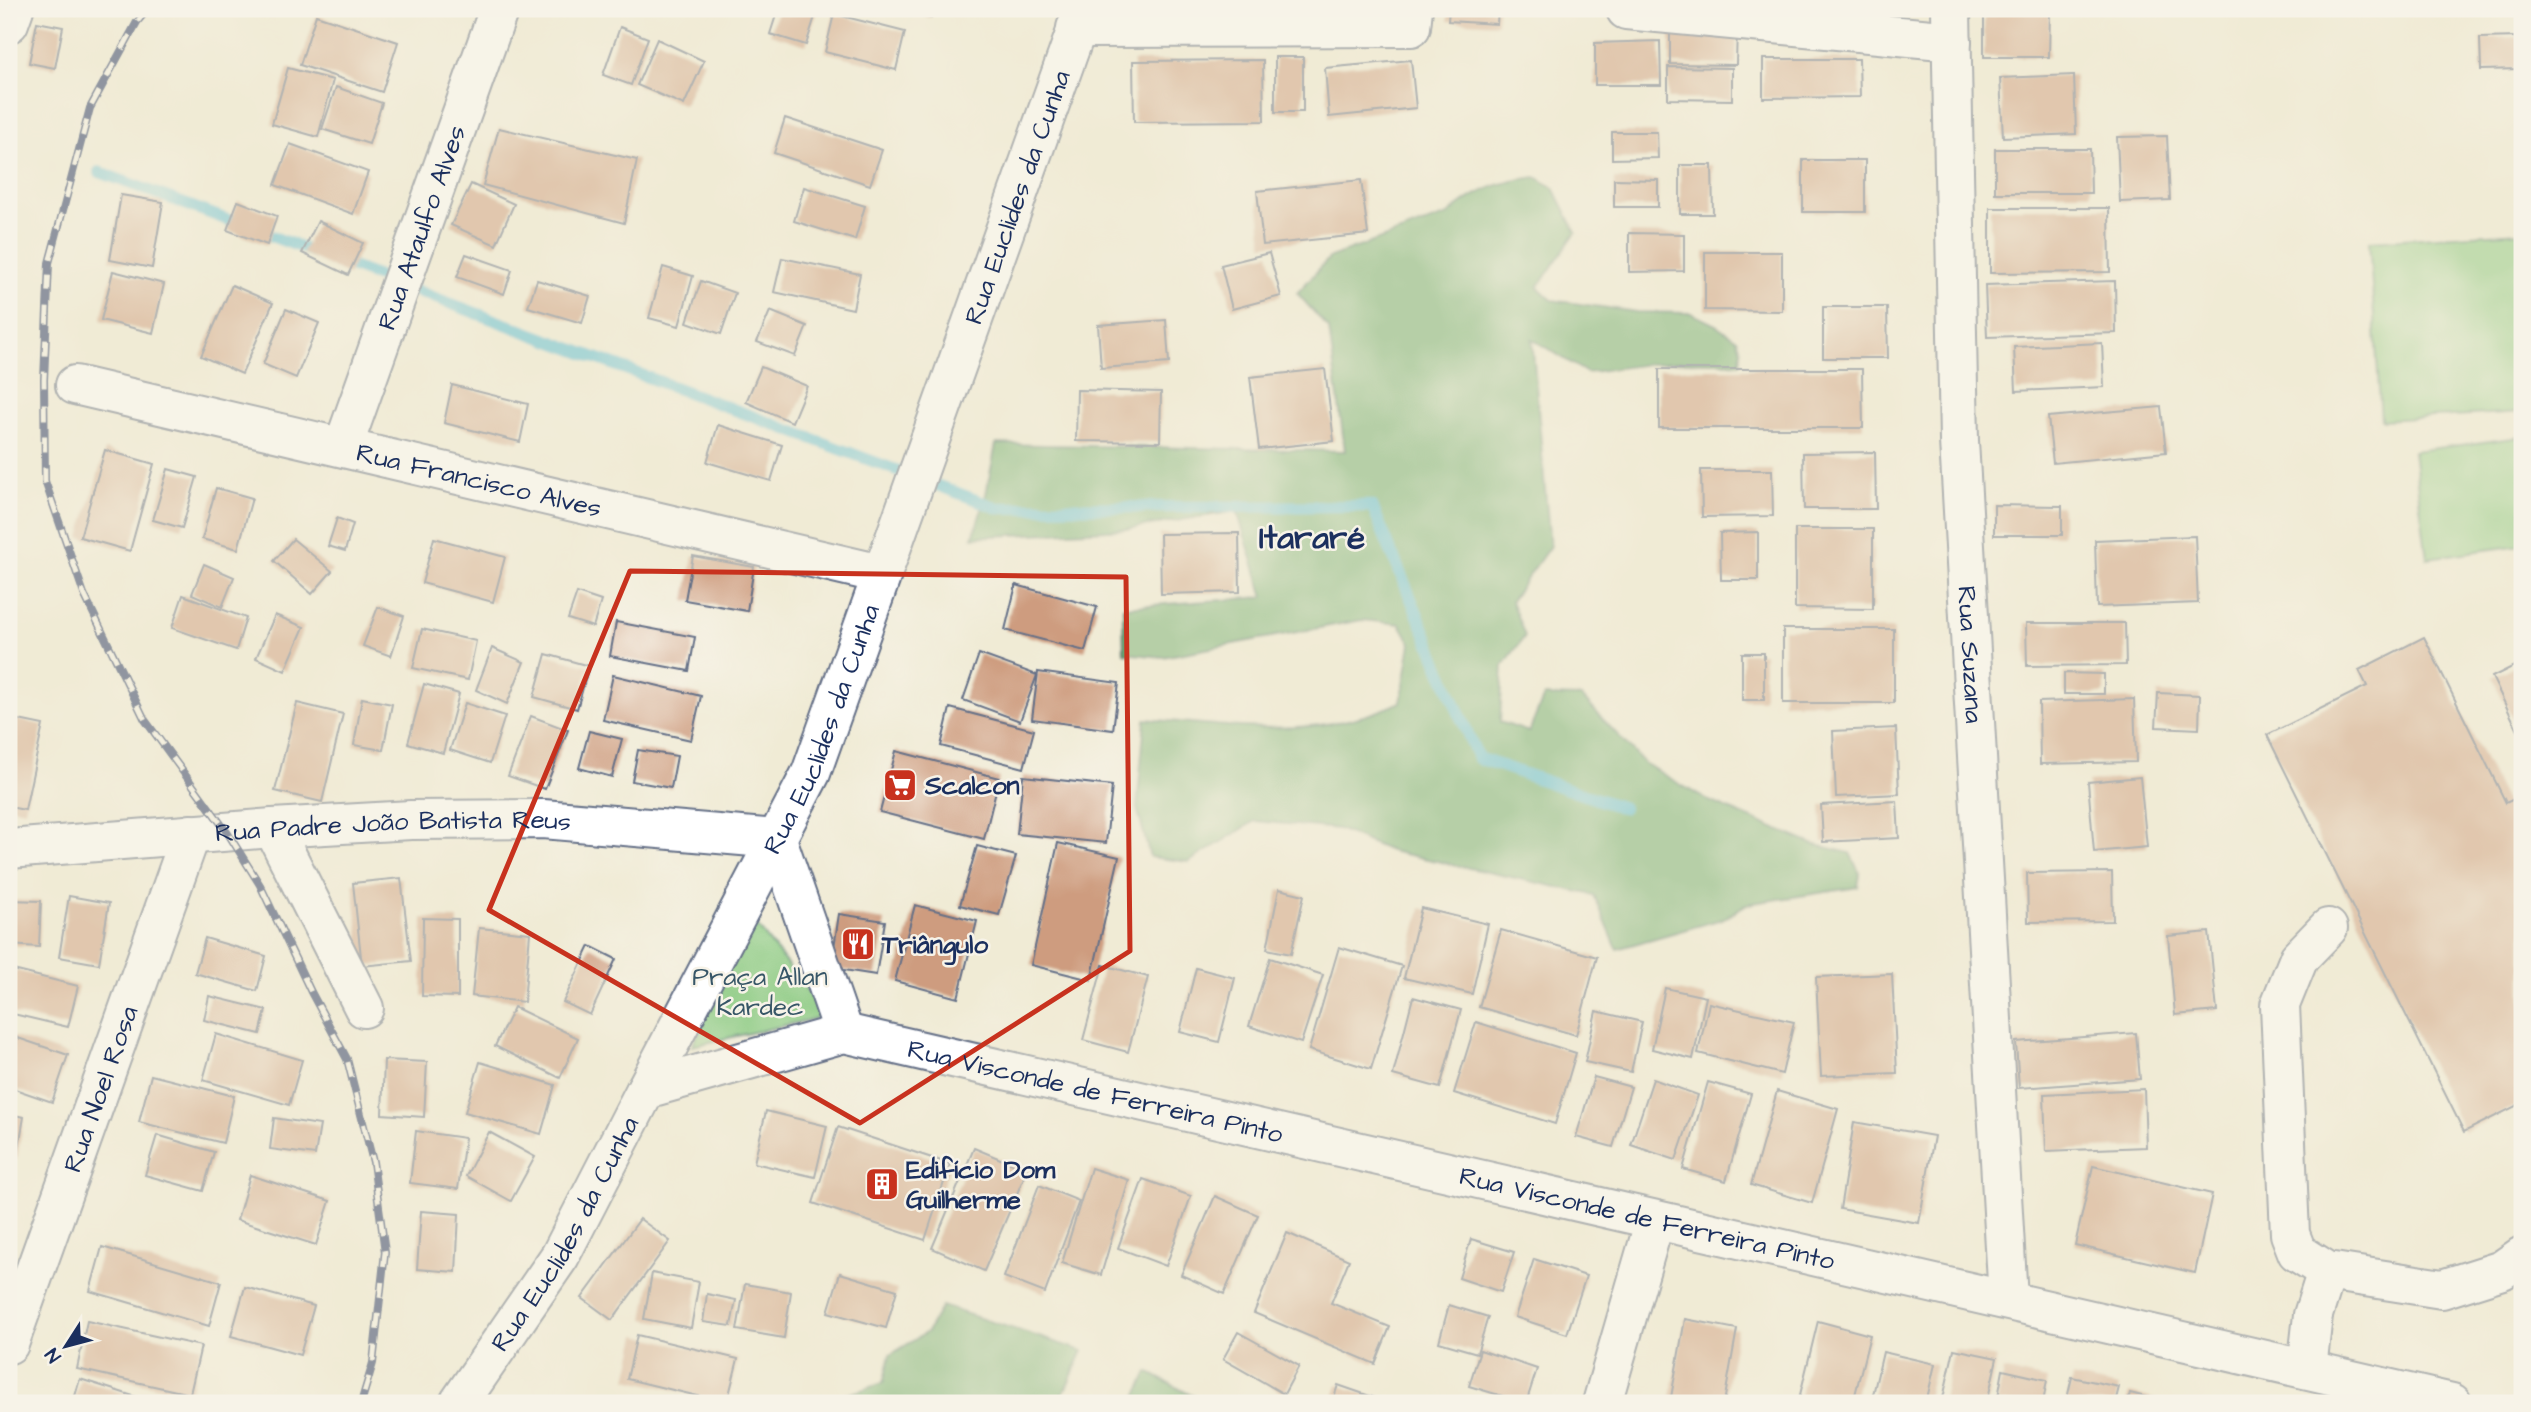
<svg xmlns="http://www.w3.org/2000/svg" width="2531" height="1412" font-family="'Architects Daughter',sans-serif">
	<rect width="100%" height="100%" fill="#f7f3e8"/>
	<filter id="ink" filterUnits="userSpaceOnUse"><feTurbulence type="fractalNoise" baseFrequency=".0143" numOctaves="2"/><feDisplacementMap in="SourceGraphic" scale="14" xChannelSelector="R" yChannelSelector="G"/><feConvolveMatrix kernelMatrix="1 2 1 2 8 2 1 2 1" color-interpolation-filters="sRGB"/></filter>
	<filter id="wash" filterUnits="userSpaceOnUse"><feTurbulence type="fractalNoise" baseFrequency=".00686" numOctaves="4" result="noise"/><feDisplacementMap in="SourceGraphic" scale="28" xChannelSelector="R" yChannelSelector="G"/><feGaussianBlur stdDeviation="1.57" result="paint"/><feColorMatrix in="noise" values="0 0 0 0 0 0 0 0 0 0 0 0 0 0 0 0 0 1.4 0 .05"/><feComposite in="paint" operator="in"/></filter>
	<g filter="url(#wash)">
		<rect width="100%" height="100%" fill="#f0ebd5"/>
		<g fill="#8bca82" stroke="#537c70" stroke-width="2">
			<polygon points="2522,232 2522,412 2381,420 2369,241"/>
			<polygon points="2522,437 2522,545 2427,558 2413,451"/>
			<polygon points="751,918 827,1016 692,1046"/>
		</g>
		<g fill="#70ae70" stroke="#466e67" stroke-width="2">
			<path d="M 1536,177 L 1554,188 L 1576,232 L 1538,287 L 1552,300 L 1637,312 L 1691,313 L 1716,325 L 1737,339 L 1741,350 L 1740,364 C 1686,358 1640,364 1587,373 L 1532,339 L 1550,546 L 1511,601 L 1525,636 L 1503,666 L 1500,722 L 1529,732 L 1544,696 L 1582,697 L 1644,763 L 1707,800 L 1812,844 L 1850,853 L 1860,874 L 1858,887 L 1747,904 L 1722,919 L 1617,949 L 1594,895 L 1390,851 L 1338,829 L 1255,821 L 1189,862 L 1150,857 L 1137,808 L 1145,719 C 1233,726 1318,741 1401,702 L 1411,643 L 1400,624 L 1362,620 L 1163,657 L 1124,653 L 1123,607 L 1264,597 L 1237,511 L 1127,529 L 973,537 L 985,499 L 996,444 L 1345,451 L 1329,329 L 1297,293 L 1330,257 L 1448,215 C 1474,191 1501,181 1536,177 Z"/>
			<polygon points="942,1306 1083,1351 1059,1403 832,1403 833,1399 883,1383 890,1355 927,1332"/>
			<polygon points="1148,1372 1206,1403 1133,1403"/>
		</g>
		<g fill="none" stroke-linecap="round" stroke-linejoin="round">
			<g stroke="#57bcd6" stroke-width="12">
				<polyline points="99,172 319,254"/>
				<polyline points="339,262 998,508 1372,506 1478,758 1623,808"/>
			</g>
		</g>
		<g id="blocks">
			<g fill="#ce9c7f">
				<polygon points="778,9 817,10 806,45 770,34"/>
				<polygon points="898,9 933,9 931,18"/>
				<polygon points="1449,9 1498,9 1497,24 1448,21"/>
				<polygon points="1984,9 2050,9 2049,57 1984,57"/>
				<polygon points="834,14 905,32 896,70 825,52"/>
				<polygon points="316,15 398,42 382,92 300,65"/>
				<polygon points="37,22 63,27 55,68 29,63"/>
				<polygon points="1670,26 1737,27 1736,65 1670,64"/>
				<polygon points="620,27 648,38 631,85 603,75"/>
				<polygon points="2519,37 2520,69 2481,70 2480,38"/>
				<polygon points="657,39 704,61 684,105 637,85"/>
				<polygon points="1660,41 1661,85 1595,85 1595,43"/>
				<rect x="1275" y="57" width="28" height="55"/>
				<polygon points="1763,59 1859,59 1860,97 1763,98"/>
				<polygon points="1263,60 1264,121 1134,122 1133,61"/>
				<polygon points="1411,60 1416,108 1329,117 1325,68"/>
				<polygon points="1668,67 1732,68 1732,100 1668,99"/>
				<polygon points="288,68 333,80 318,137 272,124"/>
				<polygon points="2074,75 2076,134 2003,137 2000,78"/>
				<polygon points="336,87 382,103 369,144 322,129"/>
				<polygon points="785,118 882,150 870,185 774,153"/>
				<polygon points="499,128 637,160 624,223 483,185"/>
				<polygon points="1612,132 1657,132 1658,158 1612,159"/>
				<polygon points="2167,136 2170,200 2120,202 2117,137"/>
				<polygon points="290,144 368,172 353,214 275,185"/>
				<polygon points="1995,149 2090,149 2091,193 1995,193"/>
				<rect x="1803" y="160" width="62" height="52"/>
				<polygon points="1680,165 1712,165 1713,214 1680,214"/>
				<polygon points="1614,179 1658,180 1658,207 1614,207"/>
				<polygon points="1361,180 1368,234 1263,245 1257,191"/>
				<polygon points="471,184 514,204 496,245 451,225"/>
				<polygon points="804,187 865,206 855,240 794,221"/>
				<polygon points="121,195 163,202 152,268 110,260"/>
				<polygon points="238,201 277,216 267,245 227,230"/>
				<polygon points="1990,208 2109,208 2110,272 1990,273"/>
				<polygon points="318,221 363,243 348,275 302,253"/>
				<polygon points="1629,233 1684,234 1684,271 1629,272"/>
				<polygon points="1705,252 1782,252 1782,311 1705,310"/>
				<polygon points="1269,253 1281,296 1232,309 1221,265"/>
				<polygon points="466,254 512,270 504,294 457,277"/>
				<polygon points="782,258 860,274 853,309 774,292"/>
				<polygon points="663,267 693,276 679,326 649,318"/>
				<polygon points="113,271 164,284 153,333 101,320"/>
				<polygon points="537,280 590,296 582,323 528,307"/>
				<polygon points="701,281 735,293 721,334 687,322"/>
				<polygon points="2115,281 2116,333 1987,337 1985,285"/>
				<polygon points="232,285 273,303 242,374 201,356"/>
				<polygon points="1823,307 1887,307 1888,358 1823,358"/>
				<polygon points="286,309 319,323 296,378 263,364"/>
				<polygon points="770,311 807,326 795,356 757,342"/>
				<polygon points="1166,320 1169,363 1101,368 1098,325"/>
				<polygon points="2102,343 2104,387 2016,391 2014,347"/>
				<polygon points="761,367 807,386 792,422 746,402"/>
				<polygon points="1325,369 1334,441 1259,449 1250,377"/>
				<polygon points="1659,369 1862,369 1863,428 1659,428"/>
				<polygon points="452,385 528,404 520,442 444,423"/>
				<polygon points="1077,390 1161,392 1160,442 1076,441"/>
				<polygon points="2161,407 2166,452 2053,463 2048,417"/>
				<polygon points="718,425 782,445 771,481 707,462"/>
				<polygon points="105,450 154,464 130,551 80,537"/>
				<polygon points="1875,452 1876,509 1804,509 1803,453"/>
				<polygon points="168,469 197,477 182,528 153,520"/>
				<polygon points="1701,470 1772,470 1773,516 1702,517"/>
				<polygon points="216,488 252,498 238,549 202,539"/>
				<polygon points="1994,505 2062,506 2062,535 1994,535"/>
				<polygon points="337,518 353,524 345,551 328,546"/>
				<polygon points="1795,529 1873,529 1873,609 1795,608"/>
				<polygon points="1758,532 1758,580 1721,580 1720,533"/>
				<polygon points="1239,533 1240,592 1161,594 1160,534"/>
				<polygon points="2195,536 2198,603 2097,607 2095,540"/>
				<polygon points="434,538 505,557 493,602 422,583"/>
				<polygon points="293,539 332,571 312,594 274,561"/>
				<polygon points="693,556 754,567 747,611 685,600"/>
				<polygon points="204,564 234,577 222,607 192,594"/>
				<polygon points="1016,585 1097,607 1085,651 1005,630"/>
				<polygon points="577,593 601,601 593,627 568,619"/>
				<polygon points="183,595 246,618 236,650 172,628"/>
				<polygon points="378,607 404,616 391,656 363,646"/>
				<polygon points="275,615 304,627 285,671 256,658"/>
				<polygon points="616,622 695,637 689,671 610,656"/>
				<polygon points="2026,623 2125,623 2126,665 2027,666"/>
				<polygon points="422,629 476,641 468,680 413,668"/>
				<rect x="1783" y="629" width="111" height="74"/>
				<polygon points="2424,637 2506,803 2522,795 2522,1103 2464,1132 2267,735 2367,686 2359,670"/>
				<polygon points="492,648 524,662 507,704 476,690"/>
				<rect x="1742" y="653" width="22" height="47"/>
				<polygon points="546,654 589,666 577,709 534,697"/>
				<polygon points="979,654 1037,675 1020,721 963,700"/>
				<polygon points="2522,662 2522,739 2492,677"/>
				<polygon points="1038,672 1119,683 1113,730 1032,719"/>
				<polygon points="2064,673 2104,674 2104,694 2064,694"/>
				<polygon points="613,675 701,696 691,740 603,720"/>
				<polygon points="424,684 459,694 443,753 408,743"/>
				<polygon points="2158,693 2200,695 2199,729 2156,727"/>
				<polygon points="362,698 392,704 383,750 354,745"/>
				<polygon points="2134,699 2136,762 2040,764 2039,702"/>
				<polygon points="297,703 343,714 322,802 275,791"/>
				<polygon points="465,703 505,716 490,763 450,750"/>
				<polygon points="950,708 1034,730 1024,768 941,746"/>
				<polygon points="531,716 568,730 545,789 508,776"/>
				<polygon points="9,718 43,725 25,810 9,807"/>
				<polygon points="1896,728 1899,794 1836,797 1833,731"/>
				<polygon points="589,731 622,739 612,777 579,768"/>
				<polygon points="638,750 677,756 671,788 632,781"/>
				<polygon points="896,751 999,778 984,839 880,812"/>
				<polygon points="1023,776 1112,786 1106,843 1017,834"/>
				<polygon points="2140,777 2147,847 2094,852 2088,782"/>
				<polygon points="1897,801 1899,838 1823,842 1821,805"/>
				<polygon points="1058,843 1119,857 1091,980 1031,965"/>
				<polygon points="977,846 1016,856 999,915 960,905"/>
				<polygon points="2112,872 2113,921 2028,922 2027,873"/>
				<polygon points="401,878 411,961 362,966 353,883"/>
				<polygon points="1279,889 1304,895 1291,954 1267,949"/>
				<polygon points="69,896 109,903 99,964 59,957"/>
				<polygon points="9,900 41,901 39,947 9,945"/>
				<polygon points="915,905 977,921 958,998 895,981"/>
				<polygon points="1421,908 1488,924 1472,994 1404,978"/>
				<polygon points="839,914 885,921 876,975 831,968"/>
				<polygon points="423,918 458,919 458,997 422,996"/>
				<polygon points="479,928 530,933 524,1002 472,996"/>
				<polygon points="1501,930 1597,957 1576,1035 1479,1007"/>
				<polygon points="2209,932 2217,1011 2175,1015 2168,936"/>
				<polygon points="205,938 266,956 257,991 195,973"/>
				<polygon points="590,946 616,959 590,1015 563,1002"/>
				<polygon points="1339,947 1402,966 1371,1069 1309,1050"/>
				<polygon points="1270,958 1323,975 1301,1043 1249,1026"/>
				<polygon points="1103,965 1148,977 1128,1052 1083,1040"/>
				<polygon points="1196,968 1235,978 1219,1042 1180,1032"/>
				<polygon points="9,969 78,986 68,1027 9,1013"/>
				<polygon points="1892,974 1897,1073 1821,1076 1816,977"/>
				<polygon points="1665,988 1706,997 1693,1059 1652,1049"/>
				<polygon points="209,996 266,1010 260,1034 204,1020"/>
				<polygon points="1413,997 1461,1010 1440,1088 1393,1075"/>
				<polygon points="1709,1003 1794,1022 1782,1074 1698,1053"/>
				<polygon points="514,1007 578,1038 560,1078 495,1046"/>
				<polygon points="1596,1011 1642,1022 1631,1072 1585,1062"/>
				<polygon points="1476,1022 1576,1053 1555,1124 1454,1093"/>
				<polygon points="2136,1033 2140,1079 2019,1088 2016,1042"/>
				<polygon points="216,1034 302,1060 289,1105 203,1080"/>
				<polygon points="9,1035 68,1055 52,1102 9,1087"/>
				<polygon points="384,1060 427,1062 424,1117 382,1114"/>
				<polygon points="480,1062 555,1085 541,1134 465,1112"/>
				<polygon points="151,1075 234,1096 223,1143 139,1122"/>
				<polygon points="1594,1077 1631,1087 1613,1147 1576,1137"/>
				<polygon points="1653,1079 1698,1095 1676,1160 1631,1145"/>
				<polygon points="1708,1082 1751,1094 1726,1181 1683,1169"/>
				<polygon points="2144,1089 2146,1147 2046,1151 2044,1094"/>
				<polygon points="1777,1091 1838,1109 1812,1203 1751,1185"/>
				<polygon points="766,1111 827,1126 815,1177 754,1163"/>
				<polygon points="9,1114 24,1117 17,1158 9,1157"/>
				<polygon points="274,1118 320,1125 315,1155 270,1149"/>
				<polygon points="1854,1122 1934,1136 1919,1223 1840,1209"/>
				<polygon points="838,1127 950,1164 925,1240 813,1203"/>
				<polygon points="416,1131 465,1138 458,1189 410,1183"/>
				<polygon points="489,1132 535,1157 511,1201 466,1176"/>
				<polygon points="157,1135 214,1152 203,1191 145,1175"/>
				<polygon points="974,1148 1027,1170 984,1271 932,1248"/>
				<polygon points="2093,1166 2212,1194 2195,1273 2075,1245"/>
				<polygon points="1091,1168 1129,1180 1101,1275 1062,1263"/>
				<polygon points="250,1175 330,1201 316,1245 237,1220"/>
				<polygon points="1143,1179 1191,1196 1166,1266 1118,1248"/>
				<polygon points="1039,1185 1079,1201 1045,1293 1004,1277"/>
				<polygon points="1215,1196 1258,1215 1224,1294 1181,1275"/>
				<polygon points="421,1211 459,1214 456,1272 417,1269"/>
				<polygon points="640,1219 670,1241 612,1320 582,1298"/>
				<polygon points="1287,1233 1349,1260 1331,1303 1390,1327 1375,1364 1254,1313"/>
				<polygon points="1471,1239 1514,1252 1501,1292 1459,1278"/>
				<polygon points="102,1247 221,1282 209,1326 90,1291"/>
				<polygon points="1534,1259 1586,1276 1567,1334 1515,1317"/>
				<polygon points="652,1273 699,1282 691,1328 644,1319"/>
				<polygon points="840,1273 897,1290 886,1328 828,1312"/>
				<polygon points="745,1284 791,1292 784,1338 737,1330"/>
				<polygon points="245,1287 314,1306 300,1355 231,1336"/>
				<polygon points="707,1294 736,1300 731,1326 703,1322"/>
				<polygon points="1449,1305 1488,1317 1477,1353 1439,1342"/>
				<polygon points="1685,1319 1737,1329 1724,1403 1670,1403"/>
				<polygon points="87,1321 201,1346 190,1394 77,1369"/>
				<polygon points="1818,1321 1870,1335 1853,1403 1798,1403"/>
				<polygon points="1238,1332 1299,1366 1284,1394 1223,1359"/>
				<polygon points="637,1335 738,1359 727,1403 627,1379"/>
				<polygon points="1954,1349 1997,1358 1987,1403 1942,1403"/>
				<polygon points="1480,1350 1537,1369 1526,1403 1469,1386"/>
				<polygon points="1883,1352 1935,1364 1926,1403 1871,1403"/>
				<polygon points="2003,1370 2047,1380 2043,1403 1997,1403"/>
				<polygon points="2072,1377 2119,1387 2115,1403 2066,1403"/>
				<polygon points="80,1379 155,1403 73,1403"/>
				<polygon points="1338,1385 1390,1403 1332,1403"/>
				<polygon points="2130,1393 2166,1402 2166,1403 2127,1403"/>
			</g>
		</g>
	</g>
	<g filter="url(#ink)">
		<use href="#blocks" fill-opacity="0" stroke="#667188" stroke-width="2"/>
		<g fill="none" stroke-linecap="round" stroke-linejoin="round">
			<g stroke="#667188" stroke-width="42">
				<g id="minor">
					<path id="s1" d="M 1951,9 L 1959,441 L 2008,1300"/>
					<polyline points="1626,10 1952,41"/>
					<polyline points="9,23 14,9"/>
					<polyline points="1076,28 1411,27 1413,9"/>
					<path id="s2" d="M 75,385 L 881,574"/>
					<path id="s3" d="M 343,447 L 499,9"/>
					<polyline points="273,828 364,1008"/>
					<path id="s4" d="M 9,849 L 273,828 L 411,820 L 543,819 L 777,839 L 844,1033"/>
					<polyline points="2328,928 2299,958 2280,1005 2290,1234 2297,1252 2327,1271 2442,1289 2502,1270 2522,1256"/>
					<path id="s5" d="M 9,1344 L 191,834"/>
					<polyline points="2307,1369 2313,1315 2327,1271"/>
					<path id="s6" d="M 459,1403 L 560,1256 L 646,1089 L 844,1033 L 2452,1403"/>
					<polyline points="1602,1403 1655,1220"/>
				</g>
			</g>
			<g stroke="#667188" stroke-width="42">
				<g id="major">
					<path id="s7" d="M 646,1089 L 811,773 L 1084,9"/>
				</g>
			</g>
			<use href="#minor" stroke="#fff" stroke-width="38"/>
			<use href="#major" stroke="#fff" stroke-width="38"/>
			<g stroke="#1b2f5e" stroke-width="8">
				<polyline id="rail" points="148,9 137,22 90,108 49,263 44,380 45,481 84,594 145,720 227,832 260,885 311,992 347,1059 373,1162 385,1252 373,1363 361,1403"/>
			</g>
			<use href="#rail" stroke="#f7f3e8" stroke-width="5" stroke-dasharray="16" stroke-linecap="butt"/>
		</g>
	</g>
	<path d="M0 0H2531V1412H0ZM 630,571 L 1126,577 L 1130,951 L 860,1123 L 489,910 Z" fill="#f0ebd5" fill-opacity=".55" fill-rule="evenodd"/>
	<path fill="none" stroke="#c8321e" stroke-width="5" stroke-linejoin="round" d="M 630,571 L 1126,577 L 1130,951 L 860,1123 L 489,910 Z"/>
	<defs>
		<g id="supermarket-square" transform="scale(1.75)"><rect x="-9" y="-9" width="18" height="18" rx="4" fill="#c8321e" stroke="#f7f3e8"/><path d="M-6-5.5h2.5l.6 2H6L4.5 2H-2.5L-4.4-4H-6ZM-1.5 3.2a1.3 1.3 0 1 0 .1 0ZM3 3.2a1.3 1.3 0 1 0 .1 0Z" fill="#fff"/></g>
		<g id="restaurant-square" transform="scale(1.75)"><rect x="-9" y="-9" width="18" height="18" rx="4" fill="#c8321e" stroke="#f7f3e8"/><path d="M-5-6h1v4h1v-4h1v4h1v-4h1v5L-1.5 .5V6h-2V.5L-5-1ZM5-6V6H3V1.5H1.5Q1.5-4 5-6Z" fill="#fff"/></g>
		<g id="building-square" transform="scale(1.75)"><rect x="-9" y="-9" width="18" height="18" rx="4" fill="#c8321e" stroke="#f7f3e8"/><path d="M-4-6H4V6H1V3H-1V6H-4ZM-2.5-4.3h1.7v1.8h-1.7ZM.8-4.3h1.7v1.8H.8ZM-2.5-1h1.7V.8h-1.7ZM.8-1h1.7V.8H.8Z" fill="#fff"/></g>
	</defs>
	<g fill-rule="evenodd">
		<use href="#supermarket-square" x="900" y="785"/>
		<use href="#restaurant-square" x="858" y="944"/>
		<use href="#building-square" x="882" y="1184"/>
	</g>
	<g text-anchor="middle" stroke-width="5" stroke-linejoin="round" paint-order="stroke">
		<g font-size="26" fill="#1b2f5e" stroke="#f7f3e8">
			<text dy="9" stroke="none"><textPath href="#s7" startOffset="968">Rua Euclides da Cunha</textPath></text>
			<text dy="9" stroke="none"><textPath href="#s3" startOffset="233">Rua Ataulfo Alves</textPath></text>
			<text dy="9" stroke="none"><textPath href="#s2" startOffset="415">Rua Francisco Alves</textPath></text>
			<text dy="9" stroke="none"><textPath href="#s1" startOffset="646">Rua Suzana</textPath></text>
			<text dy="9" stroke="none"><textPath href="#s7" startOffset="401">Rua Euclides da Cunha</textPath></text>
			<text dy="9" stroke="none"><textPath href="#s4" startOffset="385">Rua Padre João Batista Reus</textPath></text>
			<text dy="9" stroke="none"><textPath href="#s5" startOffset="271">Rua Noel Rosa</textPath></text>
			<text dy="9" stroke="none"><textPath href="#s6" startOffset="830">Rua Visconde de Ferreira Pinto</textPath></text>
			<text dy="9" stroke="none"><textPath href="#s6" startOffset="1396">Rua Visconde de Ferreira Pinto</textPath></text>
			<text dy="9" stroke="none"><textPath href="#s6" startOffset="200">Rua Euclides da Cunha</textPath></text>
		</g>
		<g font-size="26" font-weight="bold" fill="#1b2f5e" stroke="#f7f3e8" text-anchor="start">
			<text x="925" y="794">Scalcon</text>
			<text x="882" y="953">Triângulo</text>
			<text x="906" y="1178">Edifício Dom<tspan x="906" dy="30">Guilherme</tspan></text>
		</g>
		<g font-size="26" fill="#375667" stroke="#f7f3e8">
			<text x="760" y="985">Praça Allan<tspan x="760" dy="30">Kardec</tspan></text>
		</g>
		<g font-size="33" font-weight="bold" fill="#1b2f5e" stroke="#f7f3e8">
			<text x="1312" y="548">Itararé</text>
		</g>
	</g>
	<rect width="2531" height="1412" fill="none" stroke="#f7f3e8" stroke-width="35"/>
	<g transform="translate(66 1346) rotate(234)" stroke="#f7f3e8" stroke-width="5" paint-order="stroke">
	<path d="M0-5L12 26L0 18L-12 26Z" fill="#1b2f5e"/>
	<text y="-10" font-size="19" font-weight="bold" text-anchor="middle" fill="#1b2f5e">N</text>
	</g>
</svg>
